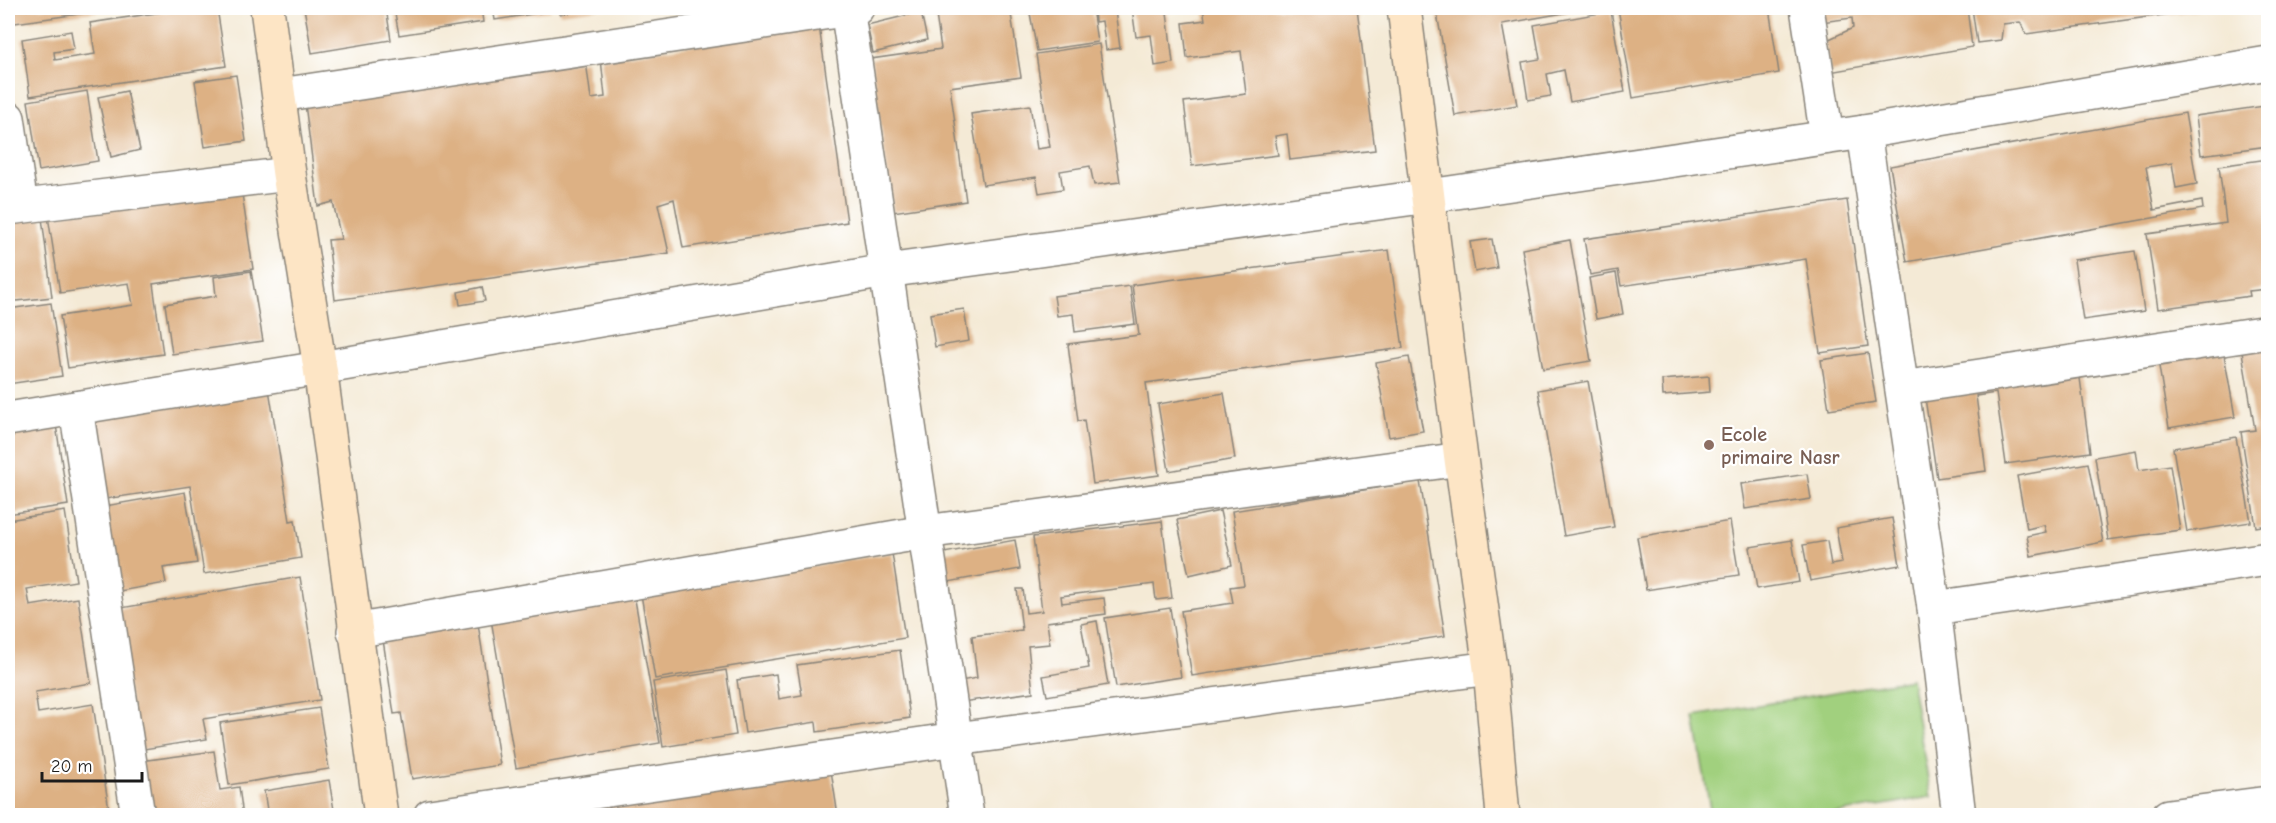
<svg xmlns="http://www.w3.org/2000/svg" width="2276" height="823" font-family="'Comic Neue',sans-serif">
	<rect width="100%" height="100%" fill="#fff"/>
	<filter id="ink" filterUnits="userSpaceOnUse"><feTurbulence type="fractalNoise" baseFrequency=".0167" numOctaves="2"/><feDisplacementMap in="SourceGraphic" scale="12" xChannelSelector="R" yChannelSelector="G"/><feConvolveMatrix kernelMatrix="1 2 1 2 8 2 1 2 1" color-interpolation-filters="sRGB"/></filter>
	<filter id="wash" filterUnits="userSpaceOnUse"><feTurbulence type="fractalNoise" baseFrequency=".008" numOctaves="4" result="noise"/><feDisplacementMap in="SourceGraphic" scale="24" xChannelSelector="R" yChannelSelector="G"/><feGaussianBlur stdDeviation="1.35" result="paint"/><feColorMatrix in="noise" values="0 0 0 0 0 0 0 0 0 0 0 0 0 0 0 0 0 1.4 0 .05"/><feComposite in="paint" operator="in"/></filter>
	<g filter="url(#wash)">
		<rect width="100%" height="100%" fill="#f4ead6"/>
		<polygon fill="#a1d07e" stroke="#5e764d" stroke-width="1.5" points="1911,679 1931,797 1825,815 1711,815 1694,716"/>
		<g id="blocks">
			<g fill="#ddb184">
				<polygon points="8,8 114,8 114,9 8,24"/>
				<polygon points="189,8 217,8 226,66 30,96 22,39 71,31 74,49 54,52 55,60 95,54 90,23"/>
				<polygon points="304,8 386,8 391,40 312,53"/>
				<polygon points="394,8 481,8 483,22 399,35"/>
				<polygon points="493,8 550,8 550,11 495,20"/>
				<polygon points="559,8 598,8 598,9 560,14"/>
				<polygon points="935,8 1010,8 1021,77 950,87 966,201 893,212 871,59 941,49"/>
				<polygon points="1029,8 1092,8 1097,42 1037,51"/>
				<polygon points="1094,8 1126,8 1115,10 1120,48 1106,50 1102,21 1095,22"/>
				<polygon points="1132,8 1192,8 1167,12 1173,63 1155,66 1151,35 1136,37"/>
				<polygon points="1203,8 1357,8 1375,150 1290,160 1287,134 1275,136 1278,155 1192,166 1184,102 1246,94 1241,51 1187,58 1183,23 1205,20"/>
				<polygon points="1436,8 1586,8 1586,9 1502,24 1517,105 1455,116"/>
				<polygon points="1618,8 1769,8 1779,73 1633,98"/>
				<polygon points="1819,8 1967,8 1972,47 1830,72 1825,41 1853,28 1852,18 1821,22"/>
				<polygon points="1972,8 2198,8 2198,10 2026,34 2020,22 2003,24 2001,40 1977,43"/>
				<polygon points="1611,11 1625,92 1570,102 1564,70 1547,74 1551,96 1528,100 1522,62 1540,59 1534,25"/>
				<polygon points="921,12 927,40 873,53 867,25"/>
				<polygon points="819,26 847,222 683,248 674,199 658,204 669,253 335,300 328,240 341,239 333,202 318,206 304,96 586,61 591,99 605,97 601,59"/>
				<polygon points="1099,44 1120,182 1094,185 1090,166 1060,171 1063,189 1039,193 1036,177 983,185 971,114 1030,105 1037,149 1050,147 1036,54"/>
				<polygon points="236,75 246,141 205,147 195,81"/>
				<polygon points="87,91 98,161 39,171 28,101"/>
				<polygon points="127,91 140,150 111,157 98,97"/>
				<polygon points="2264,106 2268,146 2201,155 2196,116"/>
				<polygon points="2185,113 2197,184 2176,188 2172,163 2146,167 2154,210 2202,201 2203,209 1907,262 1890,166"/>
				<polygon points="2268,159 2268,289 2249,291 2250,296 2158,309 2147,234 2226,223 2219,166"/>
				<polygon points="241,187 253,269 153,284 163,354 68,368 60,316 133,305 129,283 60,293 48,216"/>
				<polygon points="1847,200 1868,346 1820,353 1806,259 1621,286 1618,270 1590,275 1584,239"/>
				<polygon points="42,218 52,297 8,302 8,223"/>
				<polygon points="1492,239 1497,268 1475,272 1470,242"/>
				<polygon points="1570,240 1591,361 1543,369 1522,249"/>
				<polygon points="1389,250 1403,348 1146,383 1159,475 1093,484 1084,420 1078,421 1068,344 1139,335 1132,285"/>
				<polygon points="2135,251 2144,311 2083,320 2074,260"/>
				<polygon points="251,271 263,341 172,354 165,304 216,296 214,277"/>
				<polygon points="1616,273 1623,314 1596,319 1589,278"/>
				<polygon points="1130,286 1135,324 1075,332 1073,314 1057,316 1054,296"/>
				<polygon points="482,287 485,301 460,305 458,292"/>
				<polygon points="51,303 62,376 8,384 8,309"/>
				<polygon points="964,309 969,341 935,347 930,314"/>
				<polygon points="2268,329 2268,525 2256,527 2241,432 2255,430 2239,334"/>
				<polygon points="2222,343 2235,417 2169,428 2157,354"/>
				<polygon points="1868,353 1876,402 1829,409 1821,360"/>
				<polygon points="2077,356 2090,452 2006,464 1996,393 1976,396 1986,471 1937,478 1922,378"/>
				<polygon points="1409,357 1423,431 1389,437 1376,363"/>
				<polygon points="1709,376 1710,392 1663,396 1662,380"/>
				<polygon points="1588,381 1614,527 1564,536 1538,390"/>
				<polygon points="269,389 290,521 295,520 301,558 204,574 190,486 99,500 86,419"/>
				<polygon points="1224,393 1235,459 1169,471 1158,404"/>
				<polygon points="55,418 68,505 8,514 8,429"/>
				<polygon points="2236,437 2251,522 2187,532 2173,448"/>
				<polygon points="2136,450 2139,470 2170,465 2180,530 2108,540 2095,457"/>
				<polygon points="2088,463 2103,542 2031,556 2027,536 2046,532 2044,525 2027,529 2017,476"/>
				<polygon points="1807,474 1811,499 1745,509 1741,484"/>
				<polygon points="1420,481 1445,636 1192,676 1181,611 1233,603 1230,587 1244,585 1232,511"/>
				<polygon points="185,492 197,563 163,568 166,583 114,592 99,507"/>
				<polygon points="65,511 76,581 27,589 30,606 78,598 91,683 35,692 38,713 93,704 110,816 58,816 95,806 37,816 10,816 8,810 8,520"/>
				<polygon points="1220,511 1232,565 1189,575 1177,520"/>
				<polygon points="1892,518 1900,565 1810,581 1803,545 1827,541 1831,565 1842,563 1836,528"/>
				<polygon points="1162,521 1172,598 1156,600 1154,584 1061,596 1062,603 1104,598 1106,614 1047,622 1050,644 1028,646 1033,692 962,702 960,681 977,678 972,636 1022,630 1017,589 1023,589 1026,613 1042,611 1033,537"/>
				<polygon points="1730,521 1739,575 1646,590 1637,537"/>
				<polygon points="1015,540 1020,569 943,583 938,554"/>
				<polygon points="1792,540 1799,582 1757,589 1750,547"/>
				<polygon points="892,553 905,638 655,679 641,594"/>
				<polygon points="300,577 320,700 203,719 207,739 138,750 115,609"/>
				<polygon points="634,594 660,743 516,768 491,619"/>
				<polygon points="1170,608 1181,677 1116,687 1105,618"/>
				<polygon points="476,611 500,765 412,779 401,713 394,714 381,626"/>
				<polygon points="1097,621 1108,685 1047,696 1043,676 1089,668 1081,624"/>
				<polygon points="900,650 910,718 817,732 816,722 745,733 737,680 776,674 779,699 802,695 797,665"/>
				<polygon points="726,670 736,735 663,747 653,682"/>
				<polygon points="319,708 329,769 229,785 220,723"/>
				<polygon points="214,751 220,790 239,787 243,816 149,816 141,761"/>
				<polygon points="830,764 838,816 458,816"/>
				<polygon points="329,780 335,816 268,816 264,791"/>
			</g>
		</g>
	</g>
	<g filter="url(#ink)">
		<use href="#blocks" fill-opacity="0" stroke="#888379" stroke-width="1.5"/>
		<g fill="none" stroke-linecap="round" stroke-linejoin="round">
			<g stroke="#888379" stroke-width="36">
				<g id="street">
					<polyline points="847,8 967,816"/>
					<polyline points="1807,8 1827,137"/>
					<polyline points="280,95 857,8"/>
					<polyline points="8,118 21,206"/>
					<polyline points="1864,132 1934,608 1959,816"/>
					<polyline points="8,208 289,174"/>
					<polyline points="1902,388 2268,332"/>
					<polyline points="76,408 138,816"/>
					<polyline points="8,419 320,368 886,271 1429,196 1864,132 2268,63"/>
					<polyline points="1934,608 2268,559"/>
					<polyline points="354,631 925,532 1461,459"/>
					<polyline points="430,816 956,739 1490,668"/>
					<polyline points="2168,816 2268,803"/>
				</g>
			</g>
			<g stroke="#888379" stroke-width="36">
				<g id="secondary">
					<polyline points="267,8 289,174 320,368 381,816"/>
					<polyline points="1404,8 1461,459 1490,668 1503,816"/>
				</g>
			</g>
			<use href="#street" stroke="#fff" stroke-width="33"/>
			<use href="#secondary" stroke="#fde5c5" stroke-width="33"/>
		</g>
	</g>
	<circle fill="#8d6e63" stroke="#fff" stroke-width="2" cx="1709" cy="445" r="6"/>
	<g text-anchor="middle" stroke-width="4.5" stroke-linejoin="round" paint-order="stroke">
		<g font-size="20" font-weight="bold" fill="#785e54" stroke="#fff" text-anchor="start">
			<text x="1721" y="441">Ecole<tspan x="1721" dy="23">primaire Nasr</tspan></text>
		</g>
	</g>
	<rect width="2276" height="823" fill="none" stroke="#fff" stroke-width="30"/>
	<path d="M42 772v9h100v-9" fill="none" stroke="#1c1c1c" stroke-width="3"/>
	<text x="51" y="772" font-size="18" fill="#1c1c1c" stroke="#ffffff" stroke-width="4.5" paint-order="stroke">20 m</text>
</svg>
